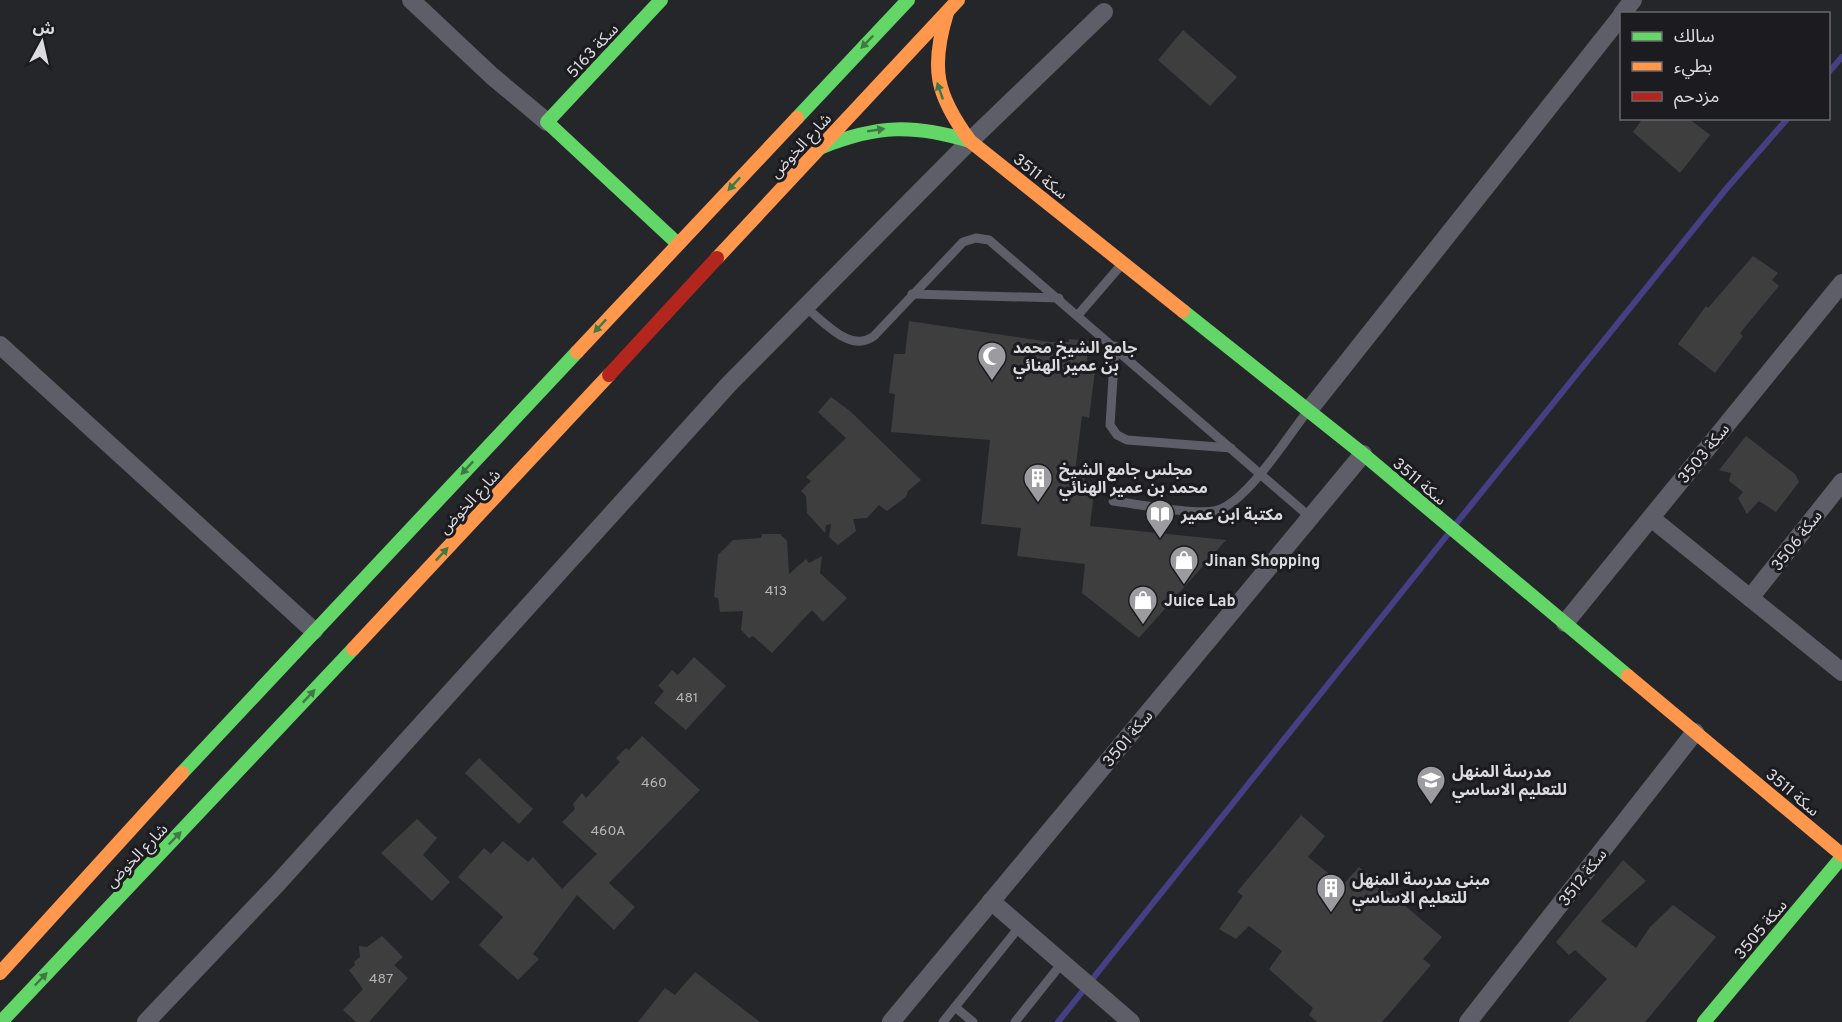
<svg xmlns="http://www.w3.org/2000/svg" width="1842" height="1022" font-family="Overpass,'Noto Sans Arabic',sans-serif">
	<rect width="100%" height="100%" fill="#252629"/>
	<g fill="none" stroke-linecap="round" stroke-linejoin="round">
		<g stroke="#453f83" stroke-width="6">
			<polyline points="1828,73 1842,57"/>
			<polyline points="1455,525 1726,189 1788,118"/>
			<polyline points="1058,1022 1449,533"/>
		</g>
	</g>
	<g fill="#3f3e3f">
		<polygon points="1183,30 1237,77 1210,106 1158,60"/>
		<polygon points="1643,118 1688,118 1710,135 1680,173 1633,132"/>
		<polygon points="1753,256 1778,273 1772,280 1779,286 1740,333 1743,336 1715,373 1678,344 1706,306 1708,308"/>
		<polygon points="909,321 1050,342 1069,342 1069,339 1089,341 1086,369 1095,371 1089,418 1082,416 1075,472 1086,473 1084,481 1095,483 1090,526 1226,540 1139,638 1082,593 1085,564 1017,556 1021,528 981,524 990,440 891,432 895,394 889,393 894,354 905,354"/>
		<polygon points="831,397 850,411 921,480 908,491 906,497 887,511 879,505 867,518 853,519 856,531 838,545 829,537 831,524 826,525 825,533 807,513 806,496 801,491 811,481 806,477 846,438 818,412"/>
		<polygon points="1746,436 1795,474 1799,482 1776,512 1759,501 1747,514 1738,498 1743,492 1729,481 1731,473 1719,470"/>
		<polygon points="762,534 780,534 787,541 789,574 806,559 809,563 822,556 820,573 847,598 823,622 812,610 772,653 753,636 749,638 741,630 743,611 720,612 718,598 714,597 718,555 733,540 761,538"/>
		<polygon points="694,657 726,686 686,730 654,703 664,691 658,686 672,670 678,675"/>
		<polygon points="642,736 700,790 609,883 635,907 614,930 577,895 533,954 539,959 518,980 479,945 503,917 458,877 484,848 491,854 503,841 528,862 533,857 562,889 597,854 562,822 575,809 573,804 582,793 586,798 620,762 616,758 626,748 629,750"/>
		<polygon points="479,758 533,809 519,824 465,773"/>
		<polygon points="1301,815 1325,836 1308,857 1343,885 1359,867 1442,937 1423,959 1431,965 1382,1022 1317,1022 1309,1015 1313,1008 1269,969 1282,951 1249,926 1236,939 1219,929 1243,896 1237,892"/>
		<polygon points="417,819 437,838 423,855 450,882 432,901 381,853"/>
		<polygon points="1623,860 1646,881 1601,921 1636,948 1650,927 1673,905 1716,937 1645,1022 1568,1022 1607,979 1575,950 1569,955 1556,942"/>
		<polygon points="382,936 403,957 394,965 408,978 369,1022 356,1022 343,1010 363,989 349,970 355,965 354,962 360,957 359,946 367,947"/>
		<polygon points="695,972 760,1022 638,1022 665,988 675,995"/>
	</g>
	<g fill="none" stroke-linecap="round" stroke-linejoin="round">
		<g stroke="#5d5e68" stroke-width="9">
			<polyline points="912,294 1059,298"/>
			<path d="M 805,307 C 824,321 850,354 874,336 L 963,242 L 976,238 L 989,240 L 1310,517"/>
			<polyline points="1078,315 1122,264"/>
			<polyline points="1115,346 1110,425 1117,435 1127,440 1231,448"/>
			<path d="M 1113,501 C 1137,504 1193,515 1214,511 C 1245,506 1287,437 1307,412"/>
			<polyline points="955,1007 973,1022"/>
			<polyline points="943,1022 1020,926"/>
			<polyline points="1015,1022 1062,963"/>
		</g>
		<g stroke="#5d5e68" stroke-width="18">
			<polyline points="411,0 492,76 547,122"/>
			<polyline points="1622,14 1633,0"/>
			<polyline points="0,345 314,631"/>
			<polyline points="1309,410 1622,15"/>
			<polyline points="1651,518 1842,672"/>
			<polyline points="1750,598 1842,482"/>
			<polyline points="1565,623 1842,283"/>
			<polyline points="991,901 1131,1022"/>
			<polyline points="146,1022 278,883 730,383 970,141 1104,12"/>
			<polyline points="891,1022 1363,454"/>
			<polyline points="1468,1022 1695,732"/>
		</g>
		<g stroke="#63d668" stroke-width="14">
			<polyline points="661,0 547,122 678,244"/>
			<polyline points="797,118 908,0"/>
			<path d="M 822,147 C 877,125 913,124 970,141"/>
			<polyline points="1183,311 1363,454 1628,676"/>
			<polyline points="182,773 577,352"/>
			<polyline points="1,1022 353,649"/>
			<polyline points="1704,1022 1842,857"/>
		</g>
		<g stroke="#ff974d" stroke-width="14">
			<path d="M 947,13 C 930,68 936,95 970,141 L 1183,311"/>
			<polyline points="717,258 958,0"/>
			<polyline points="577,352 797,118"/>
			<polyline points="353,649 609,375"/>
			<polyline points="1628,676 1842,855"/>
			<polyline points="0,973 182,773"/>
		</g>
		<polyline stroke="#b3261e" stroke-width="14" points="609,375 717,258"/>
	</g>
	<defs><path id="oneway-solid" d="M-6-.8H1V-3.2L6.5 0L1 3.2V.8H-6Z" transform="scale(1.5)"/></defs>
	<g fill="#3f7844">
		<use href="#oneway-solid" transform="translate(867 42) rotate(134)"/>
		<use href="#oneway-solid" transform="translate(940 91) rotate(-109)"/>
		<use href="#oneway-solid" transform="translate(876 130) rotate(-9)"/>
		<use href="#oneway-solid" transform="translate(734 184) rotate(133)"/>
		<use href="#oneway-solid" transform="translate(600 326) rotate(133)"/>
		<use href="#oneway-solid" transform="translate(467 468) rotate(133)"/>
		<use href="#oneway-solid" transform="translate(442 554) rotate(-47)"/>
		<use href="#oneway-solid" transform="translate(309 696) rotate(-47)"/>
		<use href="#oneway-solid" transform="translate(175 838) rotate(-46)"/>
		<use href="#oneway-solid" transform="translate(41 979) rotate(-46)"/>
	</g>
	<defs>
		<g id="mosque-pin" transform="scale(1.5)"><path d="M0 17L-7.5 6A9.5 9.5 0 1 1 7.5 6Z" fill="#9c9ca0" stroke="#1b1b20"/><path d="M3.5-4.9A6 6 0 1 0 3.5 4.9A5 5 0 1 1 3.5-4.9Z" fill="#fff"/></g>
		<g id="building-pin" transform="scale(1.5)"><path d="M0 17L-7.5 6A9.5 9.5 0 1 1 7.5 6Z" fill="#9c9ca0" stroke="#1b1b20"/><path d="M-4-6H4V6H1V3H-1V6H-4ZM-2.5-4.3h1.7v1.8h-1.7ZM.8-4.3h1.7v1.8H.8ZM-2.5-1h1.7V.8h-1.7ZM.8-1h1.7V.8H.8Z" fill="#fff"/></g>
		<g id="library-pin" transform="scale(1.5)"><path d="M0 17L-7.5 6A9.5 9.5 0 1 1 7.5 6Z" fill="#9c9ca0" stroke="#1b1b20"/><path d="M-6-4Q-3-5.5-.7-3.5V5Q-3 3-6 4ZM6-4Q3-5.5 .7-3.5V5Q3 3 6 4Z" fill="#fff"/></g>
		<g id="shop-pin" transform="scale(1.5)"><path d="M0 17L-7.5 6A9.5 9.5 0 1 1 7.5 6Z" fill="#9c9ca0" stroke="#1b1b20"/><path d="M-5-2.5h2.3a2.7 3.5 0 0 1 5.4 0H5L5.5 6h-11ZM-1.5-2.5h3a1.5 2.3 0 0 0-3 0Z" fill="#fff"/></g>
		<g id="school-pin" transform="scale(1.5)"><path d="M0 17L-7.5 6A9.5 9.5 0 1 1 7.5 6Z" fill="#9c9ca0" stroke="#1b1b20"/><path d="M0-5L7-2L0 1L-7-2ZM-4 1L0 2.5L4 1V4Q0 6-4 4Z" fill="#fff"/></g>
	</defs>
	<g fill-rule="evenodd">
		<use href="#mosque-pin" x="992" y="356"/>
		<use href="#building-pin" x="1038" y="478"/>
		<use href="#library-pin" x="1160" y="514"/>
		<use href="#shop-pin" x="1184" y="560"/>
		<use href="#shop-pin" x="1143" y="600"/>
		<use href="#school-pin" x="1431" y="780"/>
		<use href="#building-pin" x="1331" y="888"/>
	</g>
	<g text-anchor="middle" stroke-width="6" stroke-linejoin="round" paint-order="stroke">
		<g font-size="14" fill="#b5b4b8">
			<text x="776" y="595">413</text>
			<text x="687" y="702">481</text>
			<text x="654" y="787">460</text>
			<text x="608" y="835">460A</text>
			<text x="381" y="983">487</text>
		</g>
		<g font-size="16" fill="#dcdce0" stroke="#1b1b20">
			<text transform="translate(592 50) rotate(-47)" y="6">سكة 5163</text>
			<text transform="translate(800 145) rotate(-47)" y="6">شارع الخوض</text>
			<text transform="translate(1041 176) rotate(38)" y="6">سكة 3511</text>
			<text transform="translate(1703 453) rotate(-51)" y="6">سكة 3503</text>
			<text transform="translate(1420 481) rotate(40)" y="6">سكة 3511</text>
			<text transform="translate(469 501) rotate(-47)" y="6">شارع الخوض</text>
			<text transform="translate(1796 540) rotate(-52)" y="6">سكة 3506</text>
			<text transform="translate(1127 738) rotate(-50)" y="6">سكة 3501</text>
			<text transform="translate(1793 792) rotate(40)" y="6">سكة 3511</text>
			<text transform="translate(136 855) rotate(-46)" y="6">شارع الخوض</text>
			<text transform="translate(1582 877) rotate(-52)" y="6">سكة 3512</text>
			<text transform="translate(1760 929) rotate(-50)" y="6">سكة 3505</text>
		</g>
		<g font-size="16" font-weight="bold" fill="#dcdce0" stroke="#1b1b20" text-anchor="start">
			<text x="1013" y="353">جامع الشيخ محمد<tspan x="1013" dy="18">بن عمير الهنائي</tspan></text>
			<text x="1059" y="475">مجلس جامع الشيخ<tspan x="1059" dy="18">محمد بن عمير الهنائي</tspan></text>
			<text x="1181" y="520">مكتبة ابن عمير</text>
			<text x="1205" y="566">Jinan Shopping</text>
			<text x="1164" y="606">Juice Lab</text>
			<text x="1452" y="777">مدرسة المنهل<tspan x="1452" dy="18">للتعليم الاساسي</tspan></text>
			<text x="1352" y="885">مبنى مدرسة المنهل<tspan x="1352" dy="18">للتعليم الاساسي</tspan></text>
		</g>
	</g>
	<rect x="1620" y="12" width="210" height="108" fill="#1b1b20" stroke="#68686d" stroke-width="1.5"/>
	<rect x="1632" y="32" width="30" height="9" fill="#63d668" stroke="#68686d" stroke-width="1.5"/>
	<text x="1674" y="42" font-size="18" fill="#dcdce0">سالك</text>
	<rect x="1632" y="62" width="30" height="9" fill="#ff974d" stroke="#68686d" stroke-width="1.5"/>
	<text x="1674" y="72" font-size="18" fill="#dcdce0">بطيء</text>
	<rect x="1632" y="92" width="30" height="9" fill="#b3261e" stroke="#68686d" stroke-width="1.5"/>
	<text x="1674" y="102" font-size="18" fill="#dcdce0">مزدحم</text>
	<g transform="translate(42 42) rotate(8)" stroke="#1b1b20" stroke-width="4.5" paint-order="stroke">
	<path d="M0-4.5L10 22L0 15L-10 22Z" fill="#dcdce0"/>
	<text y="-9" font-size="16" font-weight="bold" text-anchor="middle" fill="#dcdce0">ش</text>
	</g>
</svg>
